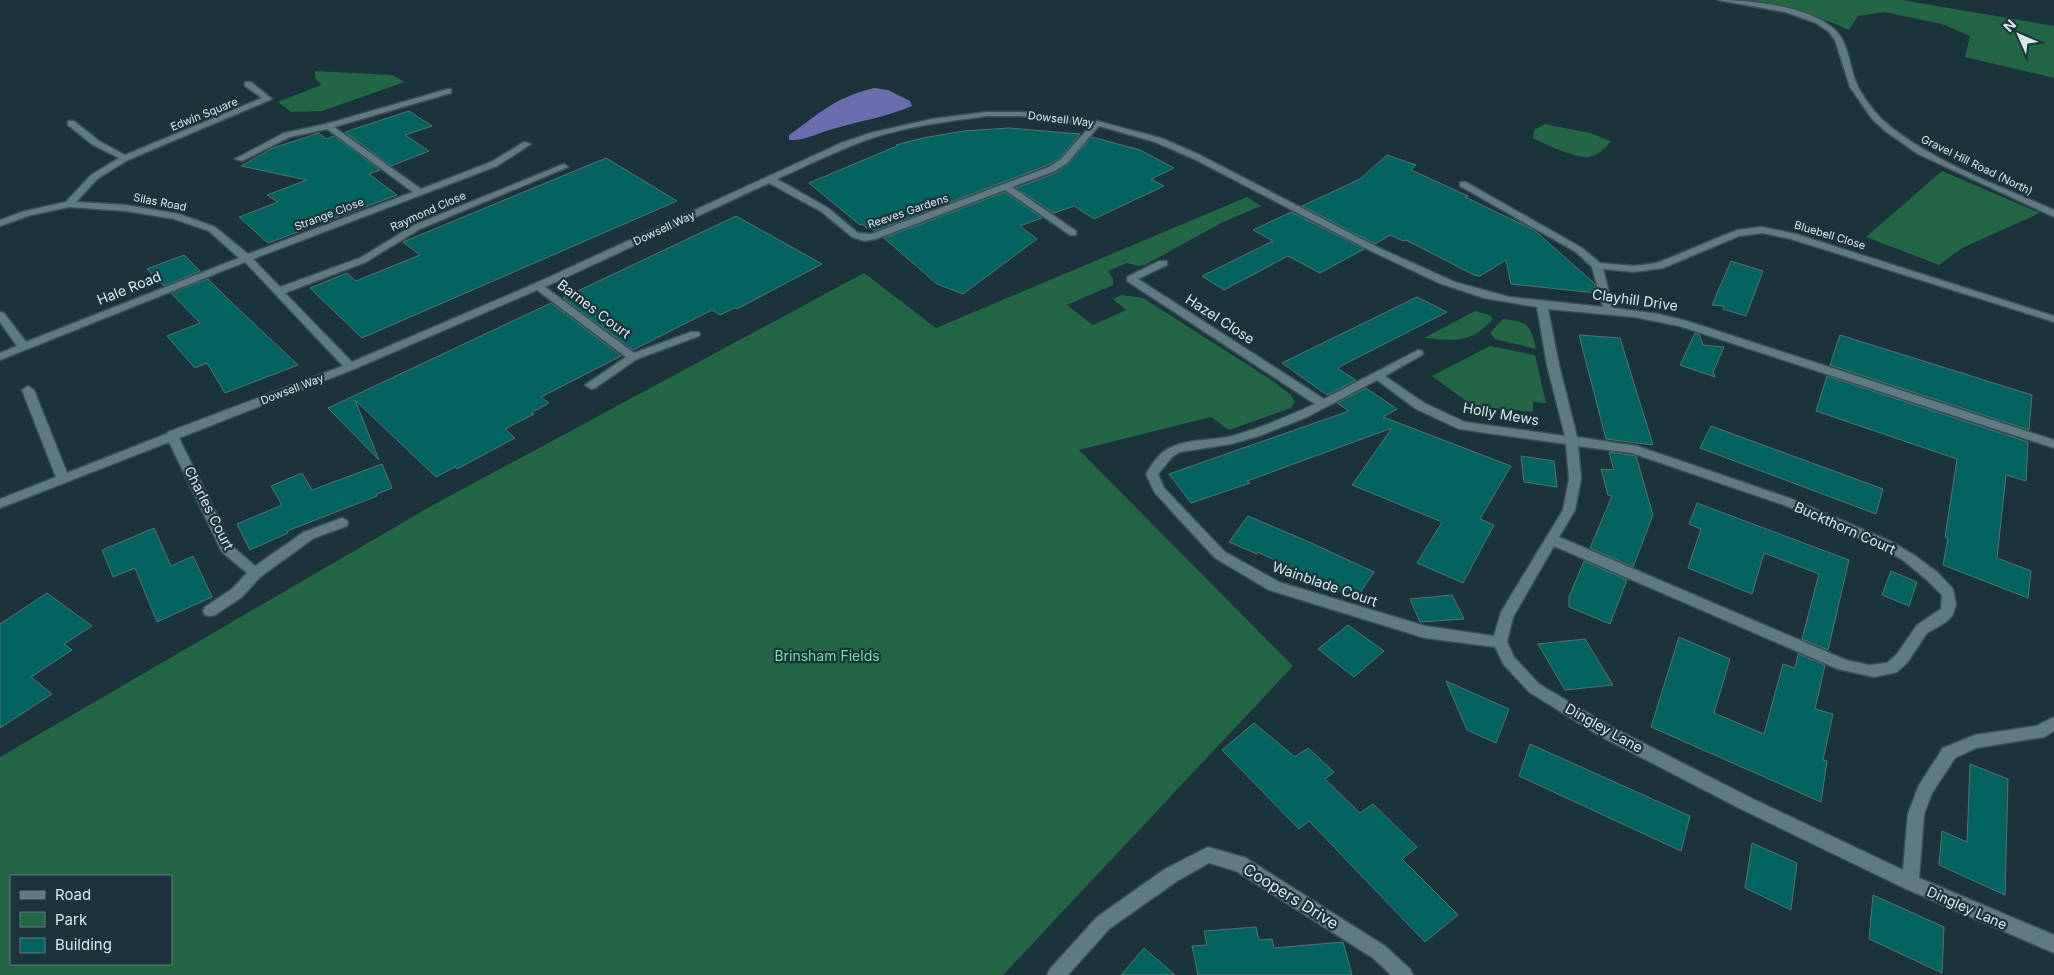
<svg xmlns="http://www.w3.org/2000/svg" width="2054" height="975" font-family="Inter,sans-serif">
	<rect width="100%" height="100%" fill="#1b333a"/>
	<g fill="#236645" fill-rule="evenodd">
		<path d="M 1733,0 L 1902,0 L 2054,26 L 2054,78 L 1965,57 L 1970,36 L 1942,24 L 1884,12 L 1858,16 L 1849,30 C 1812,12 1773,7 1733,0 Z"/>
		<polygon points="315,71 392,75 405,82 322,111 291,112 278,102 321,85 315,78"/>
		<path d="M 1545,124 L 1590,133 L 1611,141 C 1605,148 1599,155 1589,157 C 1578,159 1543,144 1533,138 L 1534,130 Z"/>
		<polygon points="1942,171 2040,213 1962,248 1939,265 1866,237"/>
		<path d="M 1247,197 L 1261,206 L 1223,222 L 1145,265 L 1138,266 L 1127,263 L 1108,271 L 1113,279 L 1113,285 L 1067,305 L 1093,325 L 1126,310 L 1113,299 L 1122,295 L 1143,298 L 1273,381 L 1291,395 L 1295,402 L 1291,408 L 1229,430 L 1211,417 L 1079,450 L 1293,666 L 1003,975 L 0,975 L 0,757 L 433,505 L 864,273 L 936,328 ZM 11,876 L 171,876 L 171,964 L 11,964 Z"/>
		<path d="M 1475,311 L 1490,315 L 1493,319 C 1470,345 1454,340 1424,338 Z"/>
		<path d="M 1503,319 C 1528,322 1530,324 1536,349 L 1495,339 L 1490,333 Z"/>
		<polygon points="1490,346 1535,355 1546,403 1533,402 1533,412 1473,406 1432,376"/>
	</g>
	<path fill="#696ead" d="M 875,88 L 888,90 L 910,101 L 912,106 C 887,117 859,121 833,129 C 817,133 805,141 789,140 L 789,135 C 820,113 837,96 875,88 Z"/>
	<g fill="#03645f" stroke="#577370">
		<polygon points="409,111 432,126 405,135 429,151 391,166 345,132"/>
		<polygon points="1009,128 1080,134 1060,158 1048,165 875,231 870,227 867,228 862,224 860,225 809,183 897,146 896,145 923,138 964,131"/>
		<polygon points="319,133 326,139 334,136 380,170 369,174 397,195 268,243 239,217 278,202 267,195 307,180 241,166 273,148"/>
		<polygon points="1092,137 1140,150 1174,168 1151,179 1164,186 1094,219 1074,206 1054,213 1016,188 1056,173 1068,164"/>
		<polygon points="1387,155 1416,165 1411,170 1468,196 1465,197 1534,230 1594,283 1597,293 1511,284 1506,260 1480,276 1474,275 1406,240 1403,241 1390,235 1375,244 1302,206 1360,179"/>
		<polygon points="606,158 677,201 362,338 310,288 347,273 356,281 420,255 403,242"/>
		<polygon points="1005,192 1042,218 1020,226 1037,239 963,294 937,284 884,238"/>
		<polygon points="1291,212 1364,249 1320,273 1288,256 1224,290 1202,276 1273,241 1253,230"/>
		<polygon points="736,216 822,264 737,309 734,308 720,315 712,310 633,350 563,298"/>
		<polygon points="184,255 200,271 164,286 147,269"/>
		<polygon points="1731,261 1763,271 1746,316 1723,309 1724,306 1712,305"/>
		<polygon points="208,279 232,303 298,365 225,393 207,363 195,368 167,336 200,323 171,293"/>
		<polygon points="1417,297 1447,312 1341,366 1338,369 1356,380 1327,395 1282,363"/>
		<polygon points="551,303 621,356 541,397 549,403 531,413 534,414 505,429 515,438 457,469 455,467 436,477 355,400 379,460 328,408"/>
		<polygon points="1695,333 1699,334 1703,345 1724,347 1713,372 1715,377 1680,365"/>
		<polygon points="1579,335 1620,338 1653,445 1606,439"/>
		<polygon points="1840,335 2032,395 2029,430 1830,365"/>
		<polygon points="1827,376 2028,442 2026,481 2006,475 1997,558 2031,571 2028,598 1943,565 1948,538 1945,537 1957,459 1816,411"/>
		<polygon points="1366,388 1397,409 1383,417 1511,466 1480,519 1494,525 1463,583 1417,563 1442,522 1352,485 1392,428 1247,481 1250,483 1191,503 1169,474 1349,411 1337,403"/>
		<polygon points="1711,426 1883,489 1876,514 1700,448"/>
		<polygon points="1609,452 1636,456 1653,515 1633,567 1590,548 1612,496 1608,495 1601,469 1614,470"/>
		<polygon points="1521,456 1554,461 1557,487 1524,482"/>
		<polygon points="382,464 392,488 377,494 377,496 287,531 288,533 250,550 237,524 282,505 271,486 302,473 312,490"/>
		<polygon points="1697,503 1849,560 1828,650 1802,639 1819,574 1764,553 1752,594 1688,568 1701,529 1689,524"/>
		<polygon points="1248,516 1309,542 1374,572 1356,599 1258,552 1257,554 1229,542"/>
		<polygon points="154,528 171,566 193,556 212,597 157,622 135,568 113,577 102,550"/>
		<polygon points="1584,561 1627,580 1610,624 1569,607 1569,597"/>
		<polygon points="1891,571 1917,582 1909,606 1882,595"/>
		<polygon points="47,593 92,626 64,644 72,650 31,677 52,694 0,728 0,624"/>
		<polygon points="1452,595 1464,619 1420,622 1410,599"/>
		<polygon points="1348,625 1384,651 1354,677 1318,649"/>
		<polygon points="1679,637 1730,659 1714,713 1764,734 1783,664 1795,668 1798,654 1825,665 1815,709 1833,714 1823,760 1827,761 1821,802 1651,727"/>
		<polygon points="1585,639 1613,685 1565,690 1538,644"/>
		<polygon points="1446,681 1509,709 1496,743 1467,730"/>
		<polygon points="1254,723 1295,757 1308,748 1334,772 1325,779 1360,813 1373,804 1417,847 1402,859 1458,915 1425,942 1309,821 1299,829 1222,750"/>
		<polygon points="1530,744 1690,816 1681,851 1519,776"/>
		<polygon points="1970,764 2008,779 2005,895 1939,865 1942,831 1967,842"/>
		<polygon points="1752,843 1797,863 1791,910 1745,888"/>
		<polygon points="1873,895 1944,927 1942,973 1869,939"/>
		<polygon points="1256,927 1259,940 1272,939 1274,948 1343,942 1352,975 1198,975 1192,946 1207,945 1204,931"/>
		<polygon points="1144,948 1175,975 1121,975"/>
	</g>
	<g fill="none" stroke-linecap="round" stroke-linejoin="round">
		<g stroke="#3b5056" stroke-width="3">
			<g id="minor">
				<path d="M 1718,0 C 1751,0 1827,7 1843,41 C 1850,55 1851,73 1858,87 C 1866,102 1879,118 1892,128 C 1939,164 2000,186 2054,210 L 2054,217 L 1918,154 L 1885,131 L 1872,119 L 1850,87 L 1835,40 L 1828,31 L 1816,23 L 1785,12 Z"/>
				<path d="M 245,82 L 251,82 L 272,99 L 128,160 L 97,179 L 76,202 L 126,205 L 179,214 L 215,227 L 248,254 L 413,192 L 327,129 L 290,137 L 242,161 L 235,159 L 284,133 L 326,124 L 448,89 L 451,89 L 451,93 L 334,127 L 421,189 L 491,162 L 524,142 L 531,144 L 497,166 L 253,259 L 280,287 L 360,258 L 414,225 L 561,165 L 564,164 L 568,167 L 420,229 L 366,262 L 285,293 L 352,362 L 534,284 L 841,143 L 870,133 L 932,119 L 987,112 L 1022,112 L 1097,121 L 1161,138 L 1200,155 L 1377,247 L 1455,282 L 1509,297 L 1603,307 L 1592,267 L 1576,252 L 1460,186 L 1460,182 L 1466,182 L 1582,248 L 1600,263 L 1634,266 L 1657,263 L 1737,230 L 1762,227 L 1796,234 L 2054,316 L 2054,322 L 1791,239 L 1762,233 L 1739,236 L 1663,268 L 1634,272 L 1603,269 L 1613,308 L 1659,314 L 1687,321 L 2054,440 L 2054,448 L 1679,326 L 1634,317 L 1548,309 L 1559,365 L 1577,437 L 1637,446 L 1792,499 L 1892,542 L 1914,555 L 1937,572 L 1953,589 L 1956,605 L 1952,616 L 1946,622 L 1927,633 L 1907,663 L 1897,672 L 1874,677 L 1838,669 L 1554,546 L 1513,617 L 1507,642 L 1514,657 L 1539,684 L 1608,725 L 1751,798 L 1903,870 L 1908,814 L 1919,785 L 1943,748 L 1975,735 L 2036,726 L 2054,717 L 2054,731 L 2044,737 L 1976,748 L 1955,758 L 1932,793 L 1924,814 L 1919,878 L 2054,935 L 2054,953 L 1904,888 L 1739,808 L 1598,735 L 1529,692 L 1504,665 L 1495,647 L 1425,638 L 1269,590 L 1215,558 L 1155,493 L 1146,474 C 1153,463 1159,452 1172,447 C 1191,438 1213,441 1232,436 C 1261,428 1288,416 1315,404 L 1127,281 L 1127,277 L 1159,261 L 1167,261 L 1167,265 L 1138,279 L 1324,399 L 1418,350 L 1422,351 L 1423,353 L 1422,355 L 1385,376 L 1424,403 L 1465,422 L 1565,436 L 1547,365 L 1537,307 L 1484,298 L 1439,283 L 1371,251 L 1194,159 L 1155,142 L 1099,126 L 1067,163 L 1055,171 L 1012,187 L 1076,231 L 1076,235 L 1070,235 L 1005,190 L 876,239 L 864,241 L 852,237 L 822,212 L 769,183 L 545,287 L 634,353 L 691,332 L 699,332 L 700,334 L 699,336 L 637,359 L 595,388 L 591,389 L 585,385 L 626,357 L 537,290 L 354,369 L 179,438 L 232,546 L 255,566 L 304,532 L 342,518 L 347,520 L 348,523 L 347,526 L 314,538 L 260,577 L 242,597 L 215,615 L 210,616 L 205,615 L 203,611 L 205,607 L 232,589 L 247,573 L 222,552 L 169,442 L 0,508 L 0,499 L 56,477 L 22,390 L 28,386 L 34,390 L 67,473 L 166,434 L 168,432 L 343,366 L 245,262 L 0,360 L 0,353 L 17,346 L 0,322 L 0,312 L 4,313 L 26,342 L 239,258 L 209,231 L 174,219 L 126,211 L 69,207 L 31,215 L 0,226 L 0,220 L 25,211 L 66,202 L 91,175 L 119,158 L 93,145 L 68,125 L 68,121 L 74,121 L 99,141 L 125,155 L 262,98 L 245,86 ZM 987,116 L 1022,116 L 1091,125 L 1061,159 L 1049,167 L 871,234 L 858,233 L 828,208 L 777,179 C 809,165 841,148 875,137 C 911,126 949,121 987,116 ZM 1377,380 L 1416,409 L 1459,429 L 1566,444 L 1569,479 L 1563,510 L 1501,612 L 1494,636 L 1425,626 L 1279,582 L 1225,552 L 1164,488 L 1158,474 L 1172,457 L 1180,452 L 1231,444 L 1259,436 L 1307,417 ZM 1578,446 L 1632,453 L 1784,505 L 1882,548 L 1904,561 L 1927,580 L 1942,595 L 1941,609 L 1917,625 L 1897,654 L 1887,663 L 1869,665 L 1846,660 L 1559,537 L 1575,510 L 1581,479 Z"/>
				<polygon points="1208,847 1246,858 1385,946 1410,969 1413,975 1391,975 1373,958 1236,871 1209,863 1177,881 1109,929 1068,975 1047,975 1050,969 1097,917 1165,869"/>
			</g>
		</g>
		<use href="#minor" fill="#607a82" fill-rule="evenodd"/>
	</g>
	<g text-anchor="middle" stroke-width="4.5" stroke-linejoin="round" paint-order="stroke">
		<g font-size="11" fill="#d9e7ec" stroke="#1b333a">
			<text transform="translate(204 114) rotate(-22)" y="4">Edwin Square</text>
			<text transform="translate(1061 119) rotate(7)" y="4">Dowsell Way</text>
			<text transform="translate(1977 165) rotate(26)" y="4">Gravel Hill Road (North)</text>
			<text transform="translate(160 202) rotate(11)" y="4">Silas Road</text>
			<text transform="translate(428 211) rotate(-24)" y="4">Raymond Close</text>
			<text transform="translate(908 211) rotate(-19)" y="4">Reeves Gardens</text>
			<text transform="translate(329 214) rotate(-21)" y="4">Strange Close</text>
			<text transform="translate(664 228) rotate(-25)" y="4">Dowsell Way</text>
			<text transform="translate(1830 235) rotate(17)" y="4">Bluebell Close</text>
			<text transform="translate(292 389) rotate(-21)" y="4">Dowsell Way</text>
		</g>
		<g font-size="14" fill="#d9e7ec" stroke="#1b333a">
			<text transform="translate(129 288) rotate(-22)" y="5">Hale Road</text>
			<text transform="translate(1635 300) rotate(8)" y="5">Clayhill Drive</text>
			<text transform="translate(594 309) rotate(37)" y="5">Barnes Court</text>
			<text transform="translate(1220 319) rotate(33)" y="5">Hazel Close</text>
			<text transform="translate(1501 414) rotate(10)" y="5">Holly Mews</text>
			<text transform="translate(209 508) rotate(63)" y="5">Charles Court</text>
			<text transform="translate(1845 528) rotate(24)" y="5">Buckthorn Court</text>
			<text transform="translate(1325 584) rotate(19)" y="5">Wainblade Court</text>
			<text transform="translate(1604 728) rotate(29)" y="5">Dingley Lane</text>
			<text transform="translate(1967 908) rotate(24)" y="5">Dingley Lane</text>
		</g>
		<g font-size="14" fill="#73dca5" stroke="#1b333a">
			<text x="827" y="661">Brinsham Fields</text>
		</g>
		<g font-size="16" fill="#d9e7ec" stroke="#1b333a">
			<text transform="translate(1291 896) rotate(32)" y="6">Coopers Drive</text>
		</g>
	</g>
	<rect x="10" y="875" width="162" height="90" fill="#1b333a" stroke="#677b81"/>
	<rect x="20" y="891" width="25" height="8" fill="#607a82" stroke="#677b81"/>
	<text x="55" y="900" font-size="15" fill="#d9e7ec">Road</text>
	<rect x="20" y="912" width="25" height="15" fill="#236645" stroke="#677b81"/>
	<text x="55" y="925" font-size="15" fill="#d9e7ec">Park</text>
	<rect x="20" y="938" width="25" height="15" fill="#03645f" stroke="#677b81"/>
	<text x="55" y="950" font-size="15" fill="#d9e7ec">Building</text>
	<g transform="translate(2019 35) rotate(315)" stroke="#1b333a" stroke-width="4" paint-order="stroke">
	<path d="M0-4L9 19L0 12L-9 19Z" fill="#d9e7ec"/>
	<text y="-8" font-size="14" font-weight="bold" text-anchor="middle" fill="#d9e7ec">N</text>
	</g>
</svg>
